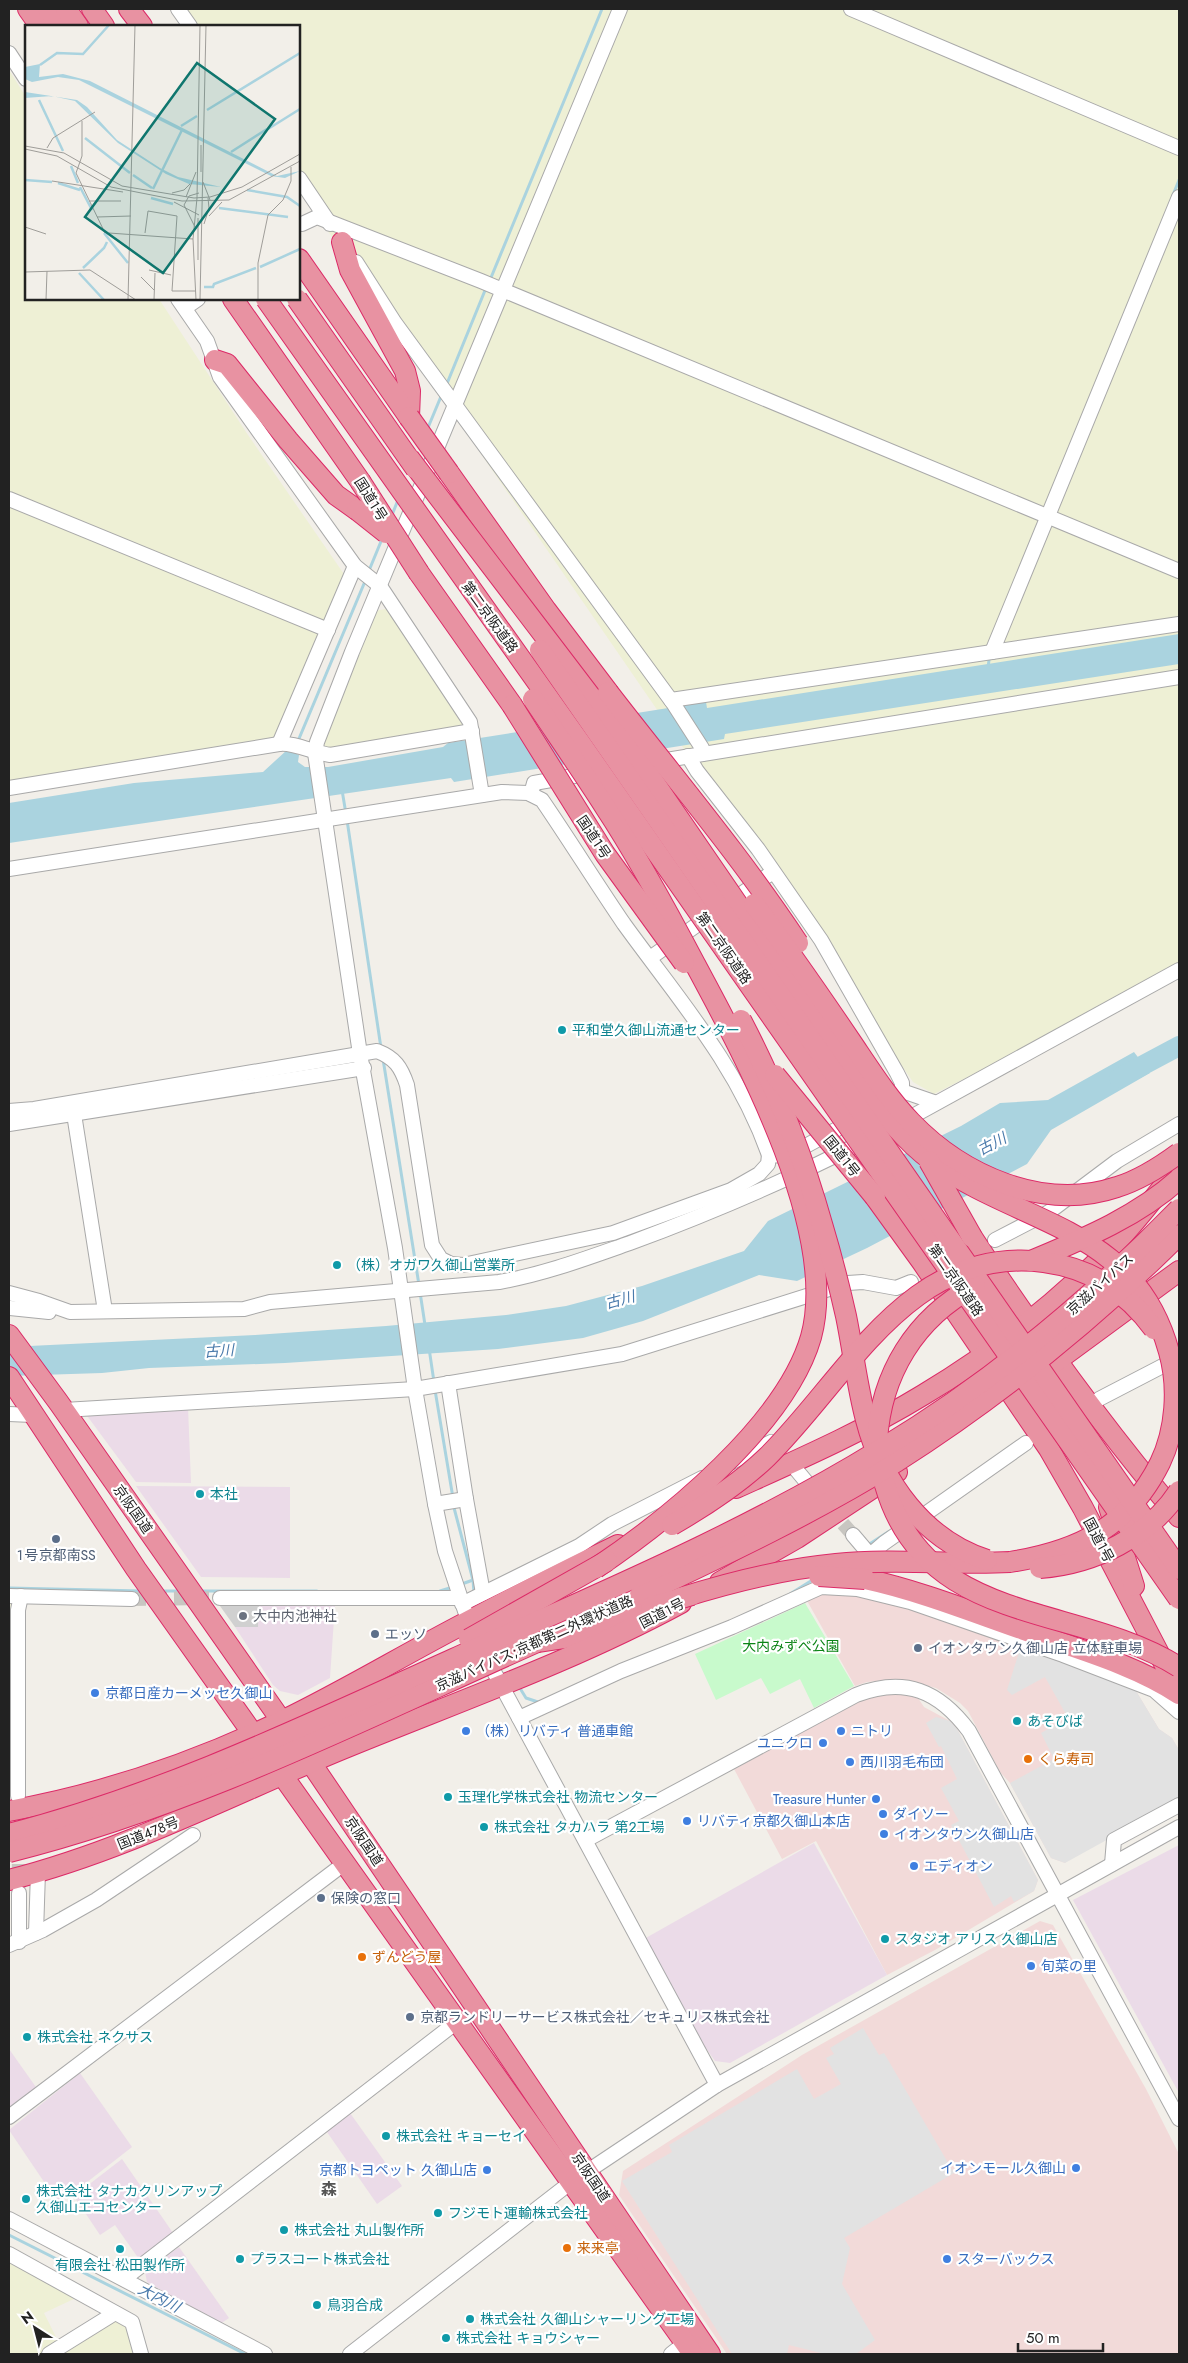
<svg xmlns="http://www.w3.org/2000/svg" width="1188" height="2363" font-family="Jost,'Noto Sans JP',sans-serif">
	<rect width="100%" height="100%" fill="#f2efe9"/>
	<g fill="#f2dad9">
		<polygon points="824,1593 858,1596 936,1616 1133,1686 1159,1729 1172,1738 1179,1750 1065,1863 1051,1858 1010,1783 1000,1772 968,1711 960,1703 936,1688 910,1681 886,1680 867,1682 855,1686 806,1599"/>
		<polygon points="906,1693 918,1698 924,1707 950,1721 957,1729 1038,1880 1034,1891 935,1950 887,1975 816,1841 782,1859 734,1769 868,1697 877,1694"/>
		<polygon points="1040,1921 1053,1925 1146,2089 1179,2154 1179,2354 727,2354 619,2195 623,2171 802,2055"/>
	</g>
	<g fill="#ebdbe8">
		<polygon points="188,1407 191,1483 136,1482 85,1413"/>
		<polygon points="136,1486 290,1487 290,1578 201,1577"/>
		<polygon points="259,1604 335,1604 330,1678 298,1695 280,1691 273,1685 235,1627 258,1627"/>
		<polygon points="814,1843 887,1975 730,2063 715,2061 700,2040 644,1939"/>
		<polygon points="1179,1845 1179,2093 1073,1900"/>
		<polygon points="9,2049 38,2090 9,2111"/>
		<polygon points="80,2073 132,2147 59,2204 9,2130"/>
		<polygon points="350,2113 402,2186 377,2204 327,2132"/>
		<polygon points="122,2159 173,2233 139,2259 115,2225 100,2235 74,2196"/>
		<polygon points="179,2247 229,2318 220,2324 147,2282 145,2272"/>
	</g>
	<polygon fill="#d0d0d0" points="235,1603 259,1604 258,1627 235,1627 220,1606"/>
	<g fill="#eef0d5">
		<polygon points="175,9 1179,9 1179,970 934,1094 913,1082 299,189 299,26 187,26"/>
		<polygon points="9,70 26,97 26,299 159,299 248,435 346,577 326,626 9,494"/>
		<polygon points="9,501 324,631 277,741 9,781"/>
		<polygon points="392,608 465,720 460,730 332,752 321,744 374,611"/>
		<polygon points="9,1600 14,1600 14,1749 9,1754"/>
		<polygon points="9,2261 78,2297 44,2313 59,2343 41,2354 9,2354"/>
		<polygon points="111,2319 125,2320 138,2354 57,2354"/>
	</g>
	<polygon fill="#c8facc" points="805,1603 854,1686 814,1708 800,1679 770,1694 761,1678 716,1700 695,1654"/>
	<g fill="#e2e2e2">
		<polygon points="1021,1646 1133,1686 1159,1729 1172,1738 1179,1750 1179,1800 1065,1863 1051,1858 1010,1783 1054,1759 1041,1733 1068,1718 1045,1677 1012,1695 1007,1690"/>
		<polygon points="936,1717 950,1721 957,1729 1038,1880 1034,1891 1014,1902 1011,1896 994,1907 951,1825 959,1821 941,1788 957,1779 941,1746 939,1747 926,1723"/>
		<polygon points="863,2028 879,2055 884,2053 954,2173 844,2238 850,2248 842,2284 875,2340 856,2354 825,2354 789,2345 787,2354 732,2354 622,2181 672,2152 669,2145 797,2069 814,2099 841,2084 826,2058 834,2054 830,2048"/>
	</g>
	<g fill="#aad3df">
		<polygon points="1179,634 1179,664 725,734 724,739 454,782 451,778 9,843 9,803 134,783 263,772 287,750 299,755 298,762 305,767 328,767 443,747 448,743 706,702 707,708"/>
		<polygon points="1134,1052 1150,1073 1051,1130 1027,1164 867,1248 797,1281 759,1275 643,1321 583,1338 498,1349 285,1363 149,1368 102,1373 9,1376 9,1347 255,1335 386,1326 506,1315 566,1306 642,1286 744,1251 768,1221 961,1126 1000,1103 1048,1100"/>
	</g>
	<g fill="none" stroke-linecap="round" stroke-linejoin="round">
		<g stroke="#aad3df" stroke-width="3">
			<polyline points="1173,195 1179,180"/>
			<polyline points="490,280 602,9"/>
			<polyline points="446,386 486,288"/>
			<polyline points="427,430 442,394"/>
			<polyline points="392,515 398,500"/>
			<polyline points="368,573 382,539"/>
			<polyline points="988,668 989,660"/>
			<polyline points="298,741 366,579"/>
			<polyline points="342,790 346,814"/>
			<polyline points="347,820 381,1048"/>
			<polyline points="383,1059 419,1285"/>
			<polyline points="420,1292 425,1325"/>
			<polyline points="429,1348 434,1382"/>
			<polyline points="435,1390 453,1498"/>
			<polyline points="453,1504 473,1580 474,1593"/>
			<polyline points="868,1545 888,1532"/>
			<polyline points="459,1585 473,1580"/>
			<polyline points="9,1588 142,1591"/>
			<polyline points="160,1591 182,1591"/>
			<polyline points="200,1591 317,1591"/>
			<polyline points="440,1591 453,1587"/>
			<polyline points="790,1594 814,1579"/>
			<polyline points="518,1685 526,1698 538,1702"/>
			<polyline points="9,2235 245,2354"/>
		</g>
		<polyline stroke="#aad3df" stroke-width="20" points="1119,1078 1179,1046"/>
		<g stroke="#c8c6c1" stroke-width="14" stroke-dasharray="14 7" stroke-linecap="butt">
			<polyline points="829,1508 853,1535"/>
			<polyline points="132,1599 220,1598"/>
			<polyline points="18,1801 19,1885"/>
		</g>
		<g stroke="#a9a9a9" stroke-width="16">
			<g id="minor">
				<polyline points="178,9 190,26"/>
				<polyline points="851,9 1179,148"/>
				<polyline points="9,53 26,79"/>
				<polyline points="299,178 330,224"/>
				<polyline points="302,224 317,217 481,281 1179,571"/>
				<polyline points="356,262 395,323 673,703 702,748 702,754"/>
				<polyline points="178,299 207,341 220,377 355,566 380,586 470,722 482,795"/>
				<polyline points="185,308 198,299"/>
				<polyline points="9,499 328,630"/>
				<polyline points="992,652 1179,197"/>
				<polyline points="671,700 1179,624"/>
				<polyline points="279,744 355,566"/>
				<polyline points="688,756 697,771 758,849 821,940 897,1073 902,1083 902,1091 884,1103"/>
				<polyline points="654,762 1179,677"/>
				<path d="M 9,788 L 279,744 C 293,742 315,753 330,755 L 472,731"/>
				<polyline points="531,794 534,783 591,773"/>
				<path d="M 9,869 L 502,792 L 528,793 L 542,800 C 570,841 596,883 624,924 C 679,1000 737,1065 769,1155 L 787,1156 L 854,1120"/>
				<polyline points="728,903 773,872"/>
				<polyline points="650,958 711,915"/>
				<polyline points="902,1091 934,1102"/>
				<path d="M 9,1111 L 34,1109 L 377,1051 C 395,1058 401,1067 407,1085 L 432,1245 L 441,1259 L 451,1264 L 463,1265 L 613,1233 L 731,1190 L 759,1174 L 768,1164 L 769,1155"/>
				<polyline points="74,1114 105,1311"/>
				<polyline points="902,1122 1179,970"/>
				<polyline points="9,1124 364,1068"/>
				<polyline points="995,1240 1049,1212 1117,1161 1179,1124"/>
				<path d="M 9,1293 L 39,1301 L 70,1312 L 244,1309 L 270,1302 L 499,1282 C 545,1274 587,1258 630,1243 C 711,1213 790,1179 867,1140"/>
				<polyline points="10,1308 49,1312"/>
				<polyline points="448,1383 466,1499 483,1593"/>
				<polyline points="1099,1399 1178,1358"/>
				<polyline points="64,1410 415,1389 622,1354 848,1283 863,1282 896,1288 911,1282"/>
				<polyline points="9,1414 32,1415"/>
				<polyline points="730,1463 771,1442 775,1447"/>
				<polyline points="794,1467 813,1490"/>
				<polyline points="435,1504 466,1499"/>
				<polyline points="853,1535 870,1555"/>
				<polyline points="864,1565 870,1555 884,1543 1026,1443"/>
				<polyline points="9,1596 132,1599"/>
				<polyline points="220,1598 459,1598"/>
				<polyline points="462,1604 579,1546 612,1524 702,1478"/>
				<polyline points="471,1629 445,1551 435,1504 415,1389 395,1248 360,1054 315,753 317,742 352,652 620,9"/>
				<polyline points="486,1657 717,2085"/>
				<polyline points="519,1718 621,1671 732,1627 821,1587 857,1589 910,1602 1063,1655 1154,1690 1179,1712"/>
				<polyline points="18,1796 18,1610 21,1596"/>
				<path d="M 586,1840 L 856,1695 C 905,1676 939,1691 969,1731 L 1179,2119"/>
				<polyline points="1112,1864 1114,1840 1179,1805"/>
				<polyline points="19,1893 19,1942"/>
				<polyline points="36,1933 38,1872"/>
				<polyline points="9,1945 43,1930 96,1900 193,1835"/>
				<polyline points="9,2117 345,1863"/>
				<polyline points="9,2219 265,2354"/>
				<polyline points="9,2254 132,2322 141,2354"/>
				<polyline points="124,2279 458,2021"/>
				<polyline points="49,2354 115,2313"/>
				<polyline points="350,2354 570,2183 717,2085 1179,1827"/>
				<polyline points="671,2354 685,2343"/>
			</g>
		</g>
		<g stroke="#dc2a67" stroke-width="22">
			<g id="highway">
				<polyline points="28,9 40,26"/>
				<polyline points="48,9 62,26"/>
				<polyline points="66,9 78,26"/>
				<polyline points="92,9 104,26"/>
				<polyline points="129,9 142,26"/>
				<polyline points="342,242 350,270 405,371 410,391 409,417"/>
				<polyline points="299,259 409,417"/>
				<polyline points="233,299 360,481"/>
				<polyline points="215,360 227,364 288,440 336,495 357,510"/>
				<polyline points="449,473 546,610 608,692"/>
				<polyline points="419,573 512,705"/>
				<polyline points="875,1197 922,1262 1049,1449 1083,1508 1179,1692"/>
				<path d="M 972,1237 C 1036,1335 1104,1428 1179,1517"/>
				<polyline points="9,1335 59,1403 311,1763 710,2354"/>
				<polyline points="9,1377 136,1569 693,2354"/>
				<polyline points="1028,1382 1179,1271"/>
				<path d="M 736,1488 C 800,1459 864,1431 923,1395 C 990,1355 1053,1306 1108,1251 C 1134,1225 1156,1195 1179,1167"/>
				<polyline points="1109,1507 1134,1586"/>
				<path d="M 865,1579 C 920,1591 972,1612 1024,1630 C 1077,1649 1133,1664 1179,1694"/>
				<polyline points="720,1582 797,1538 897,1472"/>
				<polyline points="537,1642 577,1636 649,1608"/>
				<path d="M 9,1811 C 104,1794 196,1762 284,1720 C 346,1690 405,1654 467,1622 C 517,1595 567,1570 618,1545"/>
				<path d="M 9,1880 C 123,1851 227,1797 335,1752 C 451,1704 570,1663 681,1603"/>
			</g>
		</g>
		<use href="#minor" stroke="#fff" stroke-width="14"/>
		<use href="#highway" stroke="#e892a2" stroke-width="20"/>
		<g stroke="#dc2a67" stroke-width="22" stroke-linecap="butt">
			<g id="highway-bridge">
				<polyline points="266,299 581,744 1179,1599"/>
				<polyline points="297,299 416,469"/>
				<polyline points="409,417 449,473"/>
				<path d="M 409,458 L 636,756 L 856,1077 C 879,1107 901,1138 932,1161 C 1022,1226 1135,1226 1169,1352 C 1179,1387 1176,1430 1160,1463 C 1128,1527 1079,1551 1010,1562 C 952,1565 893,1558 836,1564 C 782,1569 731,1582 680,1598"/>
				<polyline points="360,481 419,573"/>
				<polyline points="357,510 386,533"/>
				<polyline points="540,650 1179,1569"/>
				<path d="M 608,692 C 672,775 740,855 798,943"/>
				<path d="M 533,699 C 557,735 582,771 605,807 C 638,857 667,911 695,964 C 745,1057 840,1231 811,1337 C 786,1424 669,1519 596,1568"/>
				<polyline points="512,705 605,854 684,963"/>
				<path d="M 754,904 C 787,948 819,994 850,1040 C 869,1068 887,1097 911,1122 C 962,1175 1043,1212 1117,1187 C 1140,1180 1160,1167 1179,1153"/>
				<path d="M 741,1020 C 775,1085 802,1153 822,1224 C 831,1254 839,1285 846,1316 C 853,1350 857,1386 866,1420 C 882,1482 924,1540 987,1560"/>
				<polyline points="775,1075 875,1197"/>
				<polyline points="929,1161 972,1237"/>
				<path d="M 1031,1261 C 1083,1239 1137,1217 1179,1179"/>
				<path d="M 877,1441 C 881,1374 915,1318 975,1286"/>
				<path d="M 885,1485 C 926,1628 1076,1602 1179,1667"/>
				<path d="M 672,1525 C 705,1506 739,1484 767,1457 C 849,1376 909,1245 1044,1262 C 1090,1268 1127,1292 1154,1329"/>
				<path d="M 1040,1568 C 1094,1564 1149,1537 1179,1491"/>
				<polyline points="819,1576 865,1579"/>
				<path d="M 640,1595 C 727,1554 814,1513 896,1462 C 998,1397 1093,1320 1179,1235"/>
				<polyline points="651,1607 692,1595"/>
				<polyline points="469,1639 607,1561"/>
				<path d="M 9,1834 C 164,1794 307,1725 453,1659 C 598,1594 746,1532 881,1449 C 991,1383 1090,1300 1179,1209"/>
				<path d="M 9,1852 C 194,1806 364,1719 537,1642"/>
			</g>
		</g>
		<use href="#highway-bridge" stroke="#e892a2" stroke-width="20"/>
	</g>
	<g fill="#0f9aa8" stroke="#fff" stroke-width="2">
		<circle cx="562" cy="1030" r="5"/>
		<circle cx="337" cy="1265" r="5"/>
		<circle cx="200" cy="1494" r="5"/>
		<circle cx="1017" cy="1721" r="5"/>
		<circle cx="448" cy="1797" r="5"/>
		<circle cx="484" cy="1827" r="5"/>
		<circle cx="885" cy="1939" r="5"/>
		<circle cx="27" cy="2037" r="5"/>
		<circle cx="386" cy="2136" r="5"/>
		<circle cx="26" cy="2199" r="5"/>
		<circle cx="438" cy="2213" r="5"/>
		<circle cx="284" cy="2230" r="5"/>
		<circle cx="120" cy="2249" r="5"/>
		<circle cx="240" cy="2259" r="5"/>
		<circle cx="317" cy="2305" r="5"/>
		<circle cx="470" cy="2319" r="5"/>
		<circle cx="446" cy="2338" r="5"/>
	</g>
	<g fill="#5c6f8a" stroke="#fff" stroke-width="2">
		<circle cx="56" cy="1539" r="5"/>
		<circle cx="375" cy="1634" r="5"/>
		<circle cx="918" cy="1648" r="5"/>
		<circle cx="321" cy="1898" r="5"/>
		<circle cx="410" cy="2017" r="5"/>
	</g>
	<circle fill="#6b7280" stroke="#fff" stroke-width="2" cx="243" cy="1616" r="5"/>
	<g fill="#3f7fe0" stroke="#fff" stroke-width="2">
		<circle cx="95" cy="1693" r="5"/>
		<circle cx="466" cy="1731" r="5"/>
		<circle cx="841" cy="1731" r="5"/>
		<circle cx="823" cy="1743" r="5"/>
		<circle cx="850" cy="1762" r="5"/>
		<circle cx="876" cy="1799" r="5"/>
		<circle cx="883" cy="1814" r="5"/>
		<circle cx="687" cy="1821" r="5"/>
		<circle cx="884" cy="1834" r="5"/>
		<circle cx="914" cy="1866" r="5"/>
		<circle cx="1031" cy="1966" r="5"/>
		<circle cx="1076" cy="2168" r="5"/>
		<circle cx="487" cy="2170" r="5"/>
		<circle cx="947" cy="2259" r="5"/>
	</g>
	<g fill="#e8710a" stroke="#fff" stroke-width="2">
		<circle cx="1028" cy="1759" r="5"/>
		<circle cx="362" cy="1957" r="5"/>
		<circle cx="567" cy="2248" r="5"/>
	</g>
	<g text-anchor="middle" stroke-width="4.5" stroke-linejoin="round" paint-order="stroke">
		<g font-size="14" fill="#222" stroke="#fff">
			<text transform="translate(371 499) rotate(58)" y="5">国道1号</text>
			<text transform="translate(490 617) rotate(54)" y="5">第二京阪道路</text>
			<text transform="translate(594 837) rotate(56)" y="5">国道1号</text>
			<text transform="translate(724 948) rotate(55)" y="5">第二京阪道路</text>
			<text transform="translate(842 1156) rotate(51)" y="5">国道1号</text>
			<text transform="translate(956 1280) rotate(55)" y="5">第二京阪道路</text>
			<text transform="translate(1100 1284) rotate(-42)" y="5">京滋バイパス</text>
			<text transform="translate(133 1509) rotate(55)" y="5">京阪国道</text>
			<text transform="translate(1099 1540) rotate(62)" y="5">国道1号</text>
			<text transform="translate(662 1613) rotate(-27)" y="5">国道1号</text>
			<text transform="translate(534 1643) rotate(-24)" y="5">京滋バイパス;京都第二外環状道路</text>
			<text transform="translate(148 1833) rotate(-22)" y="5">国道478号</text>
			<text transform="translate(364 1841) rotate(56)" y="5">京阪国道</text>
			<text transform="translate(591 2177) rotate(56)" y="5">京阪国道</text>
		</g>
		<g font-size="14" fill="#0d838f" stroke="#fff" text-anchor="start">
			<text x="572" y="1035">平和堂久御山流通センター</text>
			<text x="347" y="1270">（株）オガワ久御山営業所</text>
			<text x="210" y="1499">本社</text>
			<text x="1027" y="1726">あそびば</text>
			<text x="458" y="1802">玉理化学株式会社 物流センター</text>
			<text x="494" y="1832">株式会社 タカハラ 第２工場</text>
			<text x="895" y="1944">スタジオ アリス 久御山店</text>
			<text x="37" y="2042">株式会社 ネクサス</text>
			<text x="396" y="2141">株式会社 キョーセイ</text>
			<text x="36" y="2196">株式会社 タナカクリンアップ<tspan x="36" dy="16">久御山エコセンター</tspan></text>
			<text x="448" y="2218">フジモト運輸株式会社</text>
			<text x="294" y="2235">株式会社 丸山製作所</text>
			<text x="250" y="2264">プラスコート株式会社</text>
			<text x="120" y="2270" text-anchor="middle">有限会社 松田製作所</text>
			<text x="327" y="2310">鳥羽合成</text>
			<text x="480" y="2324">株式会社 久御山シャーリング工場</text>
			<text x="456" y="2343">株式会社 キョウシャー</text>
		</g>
		<g font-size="14" fill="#4e5e75" stroke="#fff" text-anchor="start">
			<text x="56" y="1560" text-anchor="middle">１号京都南SS</text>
			<text x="385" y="1639">エッソ</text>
			<text x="928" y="1653">イオンタウン久御山店 立体駐車場</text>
			<text x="331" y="1903">保険の窓口</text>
			<text x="420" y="2022">京都ランドリーサービス株式会社／セキュリス株式会社</text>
		</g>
		<g font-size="14" fill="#5b616d" stroke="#fff" text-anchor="start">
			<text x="253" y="1621">大中内池神社</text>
		</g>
		<g font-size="14" fill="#0c8416" stroke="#fff">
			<text x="791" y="1651">大内みずべ公園</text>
		</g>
		<g font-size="14" fill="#366cbe" stroke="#fff" text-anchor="start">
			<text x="105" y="1698">京都日産カーメッセ久御山</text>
			<text x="476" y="1736">（株）リバティ 普通車館</text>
			<text x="851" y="1736">ニトリ</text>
			<text x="813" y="1748" text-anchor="end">ユニクロ</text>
			<text x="860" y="1767">西川羽毛布団</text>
			<text x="866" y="1804" text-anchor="end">Treasure Hunter</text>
			<text x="893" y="1819">ダイソー</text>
			<text x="697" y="1826">リバティ京都久御山本店</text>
			<text x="894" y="1839">イオンタウン久御山店</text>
			<text x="924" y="1871">エディオン</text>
			<text x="1041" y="1971">旬菜の里</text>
			<text x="1066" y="2173" text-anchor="end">イオンモール久御山</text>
			<text x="477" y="2175" text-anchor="end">京都トヨペット 久御山店</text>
			<text x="957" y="2264">スターバックス</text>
		</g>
		<g font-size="14" fill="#c56008" stroke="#fff" text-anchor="start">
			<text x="1038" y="1764">くら寿司</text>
			<text x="372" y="1962">ずんどう屋</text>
			<text x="577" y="2253">来来亭</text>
		</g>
		<g font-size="15" font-style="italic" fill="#4a7aab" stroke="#fff">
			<text transform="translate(992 1144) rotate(-28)" y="5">古川</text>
			<text transform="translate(620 1300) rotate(-15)" y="5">古川</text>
			<text transform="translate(219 1351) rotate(-4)" y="5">古川</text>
			<text transform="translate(159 2298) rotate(27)" y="5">大内川</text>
		</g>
		<g font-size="16" font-weight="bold" fill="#555" stroke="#fff">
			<text x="329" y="2195">森</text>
		</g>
	</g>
	<g transform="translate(25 25)">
		<rect width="275" height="275" fill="#f2efe9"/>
		<path d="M 15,39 L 14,52 L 38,49 L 65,56 L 252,151 L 275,146 L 260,153 L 246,151 L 54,55 L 33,52 L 7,57 L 0,54 L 0,42 ZM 0,67 L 52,75 L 62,82 L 92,115 L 135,143 L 153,152 L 196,162 L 164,159 L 141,149 L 93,118 L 50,76 L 27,71 L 0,73 Z" fill="#aad3df"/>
		<path fill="none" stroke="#aad3df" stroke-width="2.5" d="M 15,40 L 32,28 L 58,29 L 84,0M 14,75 L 38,126M 182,85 L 275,28M 156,101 L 172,91M 243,104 L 275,84M 60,113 L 105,148M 206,127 L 242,104M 46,141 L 53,158M 108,150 L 127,163M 0,155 L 27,157M 33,158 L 55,165M 55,162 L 67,185M 128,164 L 157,105M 222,165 L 262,172 L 275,181M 126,173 L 148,179M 194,183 L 263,192M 79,208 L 103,238M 235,242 L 275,224M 58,243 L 79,223 L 82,217M 54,248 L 79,275M 179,262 L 188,262 L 189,259 L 231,243"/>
		<path fill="none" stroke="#9f9d99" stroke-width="1" d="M 57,96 L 57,131 L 51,148 L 80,208M 0,121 L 39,128 L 97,161 L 169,173 L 185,172 L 217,162 L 275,129M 22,123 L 28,113 L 70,87M 0,124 L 32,131 L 86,162 L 157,176 L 204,175 L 275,136M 176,147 L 176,120M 27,156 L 98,167M 178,157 L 185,175M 147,168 L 159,165 L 165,159M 161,172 L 171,147M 64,176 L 96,176M 149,177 L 174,190M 184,191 L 197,177M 72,192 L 106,191M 179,199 L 184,183 L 183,173M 0,202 L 21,209M 170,202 L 159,180 L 164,171 L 174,168M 84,208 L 168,214M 120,208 L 123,186 L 152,191 L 147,266 L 171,266M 173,235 L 173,193M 124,245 L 146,250M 0,247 L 65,245 L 111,275M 116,252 L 129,265M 21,275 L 22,246M 103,275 L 110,0M 129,275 L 130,248M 171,275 L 168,214 L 172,173 L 175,0M 175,275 L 181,0M 233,275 L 233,238 L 243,190 L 258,175 L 266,156 L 266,142"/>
		<path fill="#0f766e" fill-opacity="0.15" stroke="#0f766e" stroke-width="2.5" d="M 172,38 L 250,94 L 138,248 L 60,192 Z"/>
		<rect width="275" height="275" fill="none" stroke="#222" stroke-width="2.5"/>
	</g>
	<rect width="1188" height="2363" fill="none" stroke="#222222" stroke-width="20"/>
	<g transform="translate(35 2328) rotate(324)" stroke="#ffffff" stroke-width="4" paint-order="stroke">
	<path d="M0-4L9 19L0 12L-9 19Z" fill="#222222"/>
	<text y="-8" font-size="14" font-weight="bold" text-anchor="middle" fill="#222222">N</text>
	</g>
	<path d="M1018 2343v8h85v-8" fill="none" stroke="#222222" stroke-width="2.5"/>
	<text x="1026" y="2343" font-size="15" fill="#222222" stroke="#ffffff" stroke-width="4" paint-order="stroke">50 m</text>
</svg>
